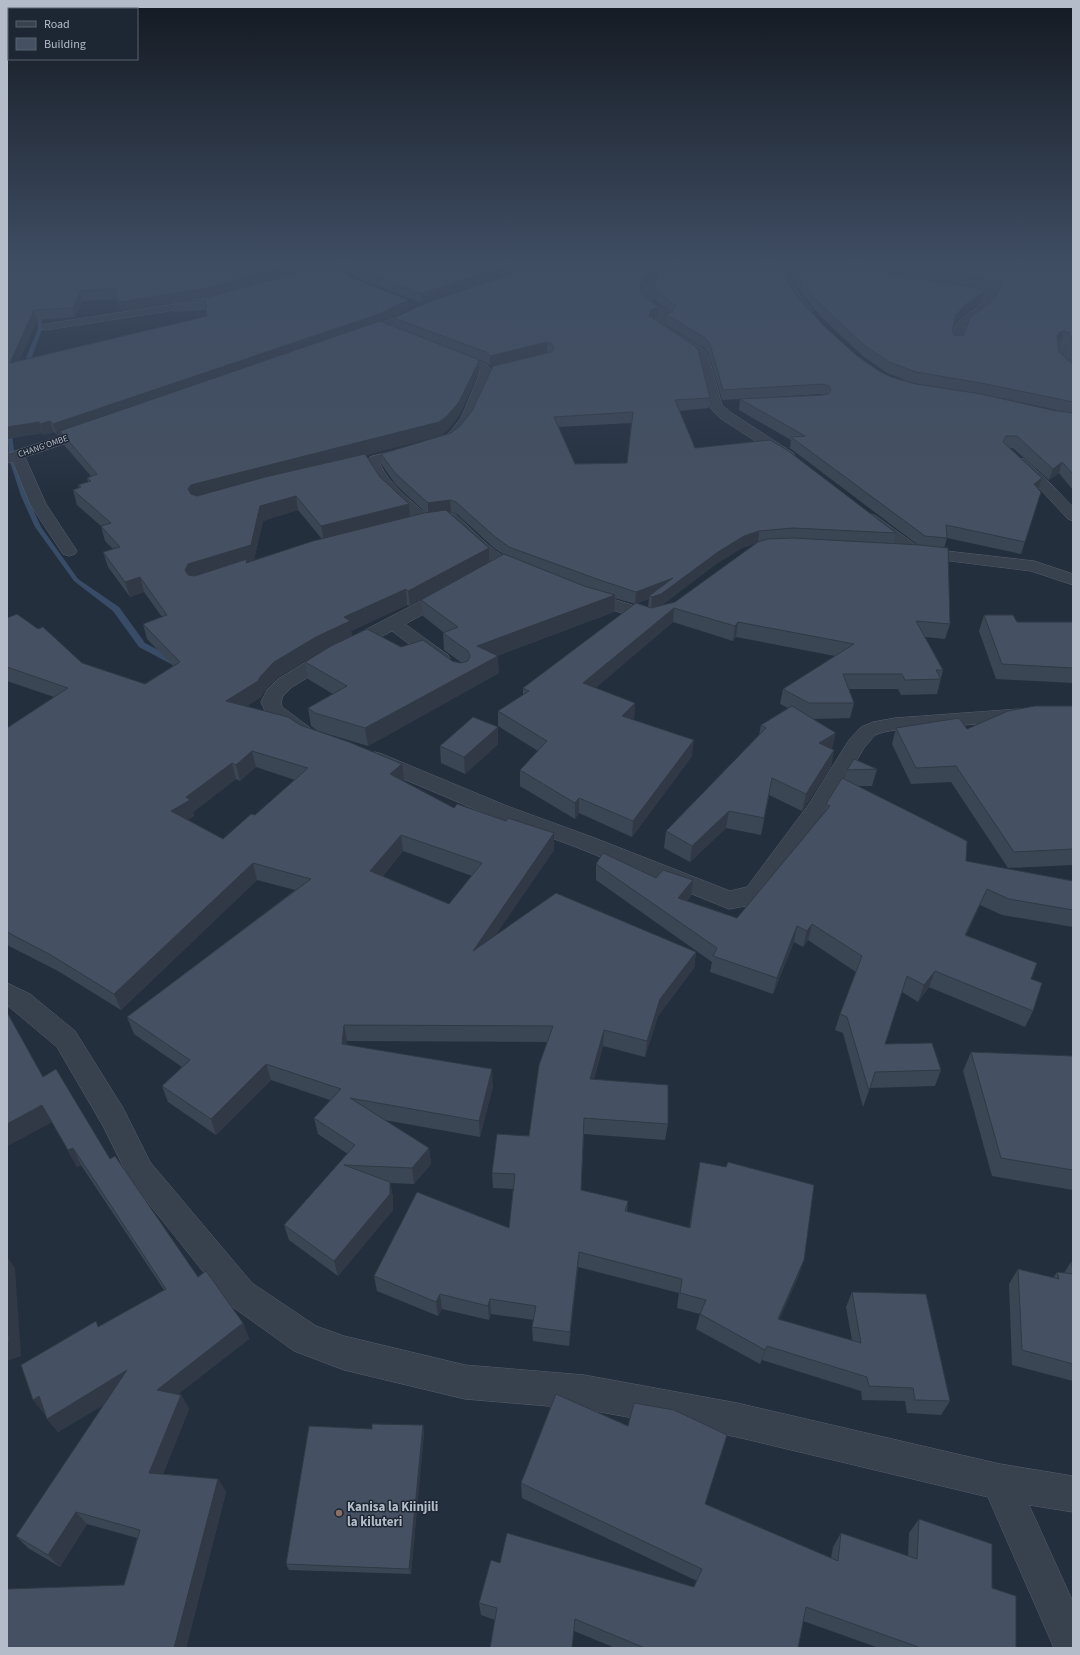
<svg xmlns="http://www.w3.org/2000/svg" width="1080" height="1655" font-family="'Source Sans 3',sans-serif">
	<rect width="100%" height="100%" fill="#242f3e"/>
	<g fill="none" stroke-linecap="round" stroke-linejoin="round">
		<g fill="#394c67" fill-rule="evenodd">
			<polygon points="39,307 41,308 42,329 27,370 24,372 21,370 38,329 37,308"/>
			<polygon points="7,425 11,426 15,459 27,496 41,527 78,579 119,607 145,643 177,660 177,664 171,664 139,647 113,611 74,581 35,527 21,496 9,459"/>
		</g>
		<g stroke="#565f6c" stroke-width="1">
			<g id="street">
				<polygon points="338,263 354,263 353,265 306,279 301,276 302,274"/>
				<polygon points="675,263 686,264 659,282 652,289 652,302 673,315 671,320 662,324 703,349 708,355 722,405 730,412 793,453 795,456 793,459 788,460 783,459 720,418 711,409 698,359 695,355 649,325 652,321 661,316 643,305 641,303 642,289 651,278"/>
				<polygon points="766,263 778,263 783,267 800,295 813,311 811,313 803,313 790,295 778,274"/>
				<polygon points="848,263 861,263 852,269 874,274 875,276 870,279 846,274 840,269"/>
				<path d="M 955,286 L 993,293 L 998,296 L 986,312 L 966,326 L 961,344 L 953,344 L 951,341 C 953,315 972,316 986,298 L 951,291 L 950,289 Z"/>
				<polygon points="203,300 209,303 207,305 46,330 42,329 40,327 42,325 46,324"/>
				<polygon points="422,307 426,308 428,310 426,312 365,337 357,337 355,335 357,333"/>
				<polygon points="1061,342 1065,343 1069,360 1073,363 1073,373 1069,372 1057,361 1055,346 1057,343"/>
				<path d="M 451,351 L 486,364 L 493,372 C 482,394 475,436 448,443 L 443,442 L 441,439 L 451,431 L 461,418 L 480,373 L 478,370 L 447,358 L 445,355 L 447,352 Z"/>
				<polygon points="91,426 96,427 98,430 96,433 25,457 46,504 77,551 75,554 69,556 63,554 30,504 13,462 7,463 7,454"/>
				<path d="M 411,446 L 416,447 L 418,450 L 416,453 L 380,464 C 390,486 411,500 428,516 L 451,513 L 456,515 C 473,530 490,550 510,560 C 517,563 528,564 532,571 L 530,575 C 503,581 465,540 447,523 L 424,526 L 418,524 C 399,506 377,489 366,464 L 370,457 Z"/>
				<polygon points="1019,458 1024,459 1050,483 1073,507 1073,521 1068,519 1040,489 1014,465 1012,462 1014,459"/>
				<polygon points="871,514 876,516 920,548 1034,561 1073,574 1073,585 1031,571 910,556 866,522 863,519 866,516"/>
				<polygon points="448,589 454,590 457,594 454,598 405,624 448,655 450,659 448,663 441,665 434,663 392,631 333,662 292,687 283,696 281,702 282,707 309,727 312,731 309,735 302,737 295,735 266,713 261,702 267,690 278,679 319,654 442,590"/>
				<path d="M 587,591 L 651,611 L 658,610 L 664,611 L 667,615 L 664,619 C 657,621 651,622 644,620 L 581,600 L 578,596 L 581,592 Z"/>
				<polygon points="1073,708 1073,720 1019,721 895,730 884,732 875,735 864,748 825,814 763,899 746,906 729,909 576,847 491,816 368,764 365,759 368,754 375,752 382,754 507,806 592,837 730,891 747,887 809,804 849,740 861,727 873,722 895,718 1019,709"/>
				<polygon points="7,983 30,994 75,1031 123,1108 150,1162 252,1283 316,1326 344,1336 465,1365 584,1375 737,1403 1000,1464 1073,1476 1073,1512 1029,1505 1073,1602 1073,1648 1054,1648 988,1497 737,1437 584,1409 465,1399 344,1370 294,1351 230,1305 130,1180 103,1126 57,1047 7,1005"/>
			</g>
		</g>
		<use href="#street" fill="#38414e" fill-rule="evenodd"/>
	</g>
	<g fill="#3b4654" fill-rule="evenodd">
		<path d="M 7,263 L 52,270 L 57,270 L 11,263 L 331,263 L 329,264 L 350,277 L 409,309 L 382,322 L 395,327 L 394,318 L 542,263 L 671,263 L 659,271 L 648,281 L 641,291 L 646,299 L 659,306 L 658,316 L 653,319 L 710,398 L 709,408 L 679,411 L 695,448 L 896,533 L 894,544 L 918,545 L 790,448 L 791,440 L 739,410 L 740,399 L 722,400 L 709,354 L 704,348 L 665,324 L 666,314 L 671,312 L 656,302 L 653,297 L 653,287 L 796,295 L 824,326 L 857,356 L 879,371 L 891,377 L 916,384 L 975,393 L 913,383 L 887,373 L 863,356 L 820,316 L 801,293 L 787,270 L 780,263 L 846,263 L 845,264 L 847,266 L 857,268 L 857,263 L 1073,263 L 1073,362 L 1070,359 L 1066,343 L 1061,341 L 1057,341 L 1059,352 L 1071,363 L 1073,363 L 1073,490 L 1059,473 L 1049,480 L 1013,448 L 1009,448 L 1042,478 L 1038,489 L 1041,492 L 1021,554 L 947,538 L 944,548 L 950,624 L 945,639 L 925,637 L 943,670 L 937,694 L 901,695 L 898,689 L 849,689 L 854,703 L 850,718 L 812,719 L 832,749 L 834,750 L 831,767 L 802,811 L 769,795 L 761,835 L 726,828 L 690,862 L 664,848 L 666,831 L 759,735 L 761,725 L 788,708 L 780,704 L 783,689 L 835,656 L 736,637 L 733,641 L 673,622 L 595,688 L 635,703 L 634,718 L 633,720 L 692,756 L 632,837 L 579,813 L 575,819 L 520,786 L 520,770 L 538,751 L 498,726 L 498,711 L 523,696 L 523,688 L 635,604 L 615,598 L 614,612 L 497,656 L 499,673 L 368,746 L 318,731 L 311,726 L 308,708 L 333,694 L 308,679 L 305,662 L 329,648 L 318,653 L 277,678 L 263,693 L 261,697 L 247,706 L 300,725 L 404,781 L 403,781 L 454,808 L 554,850 L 496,934 L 696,952 L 694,968 L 658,1016 L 645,1057 L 603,1046 L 594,1079 L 668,1124 L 665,1140 L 584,1134 L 581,1190 L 628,1201 L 627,1212 L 689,1228 L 700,1162 L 799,1275 L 779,1320 L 852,1340 L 846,1307 L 852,1292 L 950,1401 L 941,1415 L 907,1413 L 905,1401 L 862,1400 L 861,1391 L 762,1360 L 760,1364 L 696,1329 L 700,1314 L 677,1308 L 679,1293 L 578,1267 L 569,1346 L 533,1341 L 532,1327 L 534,1320 L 491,1314 L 489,1320 L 442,1309 L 438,1316 L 377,1291 L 374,1276 L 509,1228 L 513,1189 L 493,1188 L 492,1173 L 529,1136 L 547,1042 L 347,1041 L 346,1044 L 493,1086 L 480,1137 L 384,1120 L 429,1148 L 431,1164 L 414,1184 L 390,1183 L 393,1198 L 393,1210 L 338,1276 L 289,1240 L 284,1225 L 348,1154 L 318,1134 L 314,1118 L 330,1100 L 271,1080 L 216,1135 L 168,1102 L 162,1086 L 182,1067 L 134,1034 L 127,1017 L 295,890 L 257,880 L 121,1010 L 58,971 L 7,945 L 7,728 L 54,697 L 7,681 L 7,618 L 82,663 L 145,684 L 173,666 L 147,639 L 143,624 L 162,617 L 144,592 L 130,597 L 108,567 L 103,552 L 113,549 L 105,541 L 101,526 L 77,505 L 73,490 L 79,488 L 78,485 L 88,482 L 87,478 L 91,476 L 64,445 L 61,434 L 57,435 L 54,432 L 43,435 L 42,433 L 7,439 ZM 113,266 L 80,270 L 67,270 ZM 949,283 L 978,288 L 997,293 L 964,335 L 955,336 L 952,331 L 954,325 L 963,315 L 983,299 L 985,290 ZM 117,299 L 121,311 L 173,303 L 175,312 L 206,310 L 207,316 L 19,361 L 37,320 L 75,317 L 82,301 ZM 547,353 L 548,353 L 451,433 L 381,454 L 382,465 L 396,485 L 426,513 L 410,516 L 409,504 L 380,477 L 366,455 L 440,436 L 448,430 L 459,415 L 479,373 L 477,359 L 487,363 L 490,366 ZM 821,394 L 822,395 L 762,398 ZM 997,397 L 1061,411 L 1052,410 ZM 631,423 L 627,463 L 575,464 L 558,427 ZM 298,510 L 322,539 L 248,562 L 248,561 L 254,560 L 263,521 ZM 448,512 L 451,512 L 457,514 L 494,548 L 503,554 L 489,562 L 489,548 ZM 757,543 L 675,602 L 662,605 L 716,564 L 742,548 ZM 649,599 L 648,607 L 637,603 ZM 421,600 L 423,616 L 443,632 L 443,633 L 444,650 L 462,663 L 460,663 L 401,647 L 352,636 L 351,631 L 407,605 L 410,606 ZM 256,767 L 295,780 L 255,815 L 223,839 L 188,820 L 194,816 L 193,812 L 236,779 L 240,781 ZM 403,851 L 472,876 L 449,904 L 383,876 Z"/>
		<polygon points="343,263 539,263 422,303 361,280 344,269"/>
		<polygon points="984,615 1017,622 1073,622 1073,683 996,679 979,631"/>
		<polygon points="1073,706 1073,865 1008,868 951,782 911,784 892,744 896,728 967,729"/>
		<polygon points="498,727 498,744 465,774 441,763 440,746"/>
		<polygon points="877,769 872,786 859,786 966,861 1073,881 1073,927 1002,915 980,905 966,935 1031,979 1033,1011 1025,1027 929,987 918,1002 902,992 885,1044 941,1070 935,1086 870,1088 863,1107 843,1033 835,1030 840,1014 856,972 808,940 803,947 794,942 773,994 710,972 712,962 596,880 596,864 691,896 687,901 737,918 824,815 826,804 845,779 847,770"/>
		<polygon points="7,1015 43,1077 110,1159 198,1277 243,1323 249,1339 178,1394 181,1395 189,1409 163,1474 218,1479 226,1492 186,1648 7,1648 124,1585 137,1538 87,1524 60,1567 28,1548 16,1536 105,1404 58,1432 47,1419 45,1414 44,1414 100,1326 164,1290 81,1165 77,1167 52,1122 7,1146"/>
		<polygon points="971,1052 1073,1056 1073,1190 992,1176 963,1071"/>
		<polygon points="1071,1262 1073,1263 1073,1381 1012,1365 1009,1284 1018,1269 1053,1278 1057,1272 1064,1273"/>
		<polygon points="423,1425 424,1432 411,1574 289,1570 286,1564 372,1429"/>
		<polygon points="521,1483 706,1504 831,1558 833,1547 841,1533 908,1556 909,1533 919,1519 992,1588 1016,1648 879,1648 803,1621 798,1648 615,1648 574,1631 495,1620 481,1615 479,1603 500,1563 694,1587 697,1581 522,1498"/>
	</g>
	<g fill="#303945">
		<polygon points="59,263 139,263 61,270"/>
		<polygon points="297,263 331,263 208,298 173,302 173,303 121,311 119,302"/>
		<polygon points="513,263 539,263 422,303 421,294"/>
		<polygon points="658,263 671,263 659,271 648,281 641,291 639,288 641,282 649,272"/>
		<polygon points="985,290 983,299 963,315 954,325 950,341 956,315 965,305"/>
		<polygon points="80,291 82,301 75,317 73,308"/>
		<polygon points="408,300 409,309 376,325 60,431 61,434 57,435 53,424"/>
		<polygon points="659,306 658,316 651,320 649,316 651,310"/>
		<polygon points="34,310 37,320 14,374 10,363"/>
		<polygon points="1064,331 1061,341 1057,342 1057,336 1060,332"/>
		<polygon points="547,342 547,353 490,366 490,356"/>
		<polygon points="479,361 479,373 459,415 448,430 440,436 195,500 188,489 191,485"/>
		<polygon points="50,421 54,432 43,435 40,424"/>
		<polygon points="39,422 42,433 7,439 7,427"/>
		<polygon points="1062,462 1059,473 1049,480 1053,469"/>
		<polygon points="1042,478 1038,489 1034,484"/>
		<polygon points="296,496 298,510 263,521 254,560 248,561 250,574 192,580 185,570 188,564 260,506"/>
		<polygon points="450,500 451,512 428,514 428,503"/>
		<polygon points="409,504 410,518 324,541 321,526"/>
		<polygon points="759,531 758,543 742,548 716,564 660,607 651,609 652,597 649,596 649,599 635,604 636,592 718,552 744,536"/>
		<polygon points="489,548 489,563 410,606 408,591"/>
		<polygon points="140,577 144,592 130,597 125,582"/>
		<polygon points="406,589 407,605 351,631 352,636 318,653 277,678 263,693 261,697 230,717 226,701 260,677 274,662 344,617"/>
		<polygon points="615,595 614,612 477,663 477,646"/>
		<polygon points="674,608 673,622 583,699 583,683"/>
		<polygon points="738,622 736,637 733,641 735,626"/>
		<polygon points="498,656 499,673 368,746 365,728"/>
		<polygon points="635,703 634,718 621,732 622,716"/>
		<polygon points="498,727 498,744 465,774 464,757"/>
		<polygon points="836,733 832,749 815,760 819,743"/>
		<polygon points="694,740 692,756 632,837 633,821"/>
		<polygon points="834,750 831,767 802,811 806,794"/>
		<polygon points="252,751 256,767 240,781 236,765"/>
		<polygon points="232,763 236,779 193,812 194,816 176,828 171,811 186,797"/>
		<polygon points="402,764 404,781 392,791 390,774"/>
		<polygon points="579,798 579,813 575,819 575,803"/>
		<polygon points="729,811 726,828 690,862 692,846"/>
		<polygon points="554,833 554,850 474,967 473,951"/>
		<polygon points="401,835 403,851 373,888 370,871"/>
		<polygon points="253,863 257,880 121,1010 114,994"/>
		<polygon points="693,880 691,896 676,914 678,898"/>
		<polygon points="987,889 980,905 959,951 965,935"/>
		<polygon points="812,924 808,940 803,947 807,931"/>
		<polygon points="797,926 794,942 773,994 777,978"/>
		<polygon points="696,952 694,968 658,1016 645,1057 647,1041 660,999"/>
		<polygon points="935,971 929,987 918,1002 924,985"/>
		<polygon points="344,1025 347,1041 345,1060 342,1044"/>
		<polygon points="604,1030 603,1046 589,1095 590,1079"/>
		<polygon points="266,1064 271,1080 216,1135 211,1119"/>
		<polygon points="492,1069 493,1086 480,1137 479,1121"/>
		<polygon points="42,1105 52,1122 7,1146 7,1124"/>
		<polygon points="73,1148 81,1165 77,1167 68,1150"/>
		<polygon points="429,1148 431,1164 414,1184 412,1168"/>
		<polygon points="390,1182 393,1198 393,1210 338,1276 334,1261"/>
		<polygon points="579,1252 578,1267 569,1346 570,1332"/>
		<polygon points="7,1257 15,1268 21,1356 7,1361"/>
		<polygon points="804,1260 799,1275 773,1334 778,1319"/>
		<polygon points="440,1294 442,1309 438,1316 436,1302"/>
		<polygon points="490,1299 491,1314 489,1320 488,1306"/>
		<polygon points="243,1323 249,1339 165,1404 157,1390"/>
		<polygon points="767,1346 762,1360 760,1364 765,1350"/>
		<polygon points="127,1370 136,1385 58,1432 47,1419"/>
		<polygon points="181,1395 189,1409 158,1486 149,1473"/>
		<polygon points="39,1396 50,1411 44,1414 33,1400"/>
		<polygon points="423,1425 424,1432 411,1574 409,1569"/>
		<polygon points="218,1479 226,1492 186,1648 174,1648"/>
		<polygon points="76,1512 87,1524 60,1567 48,1555"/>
	</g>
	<g fill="#455162" stroke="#303945" fill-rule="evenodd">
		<polygon points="7,263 52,270 80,270 134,263 297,263 206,288 119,302 115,289 80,291 73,308 34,310 10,363 207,316 205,300 173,302 208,297 329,264 350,277 408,300 376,315 53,424 50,421 40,424 39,422 7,427"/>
		<polygon points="347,263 513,263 421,294 360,270"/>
		<path d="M 542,263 L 658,263 L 649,272 L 641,282 L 639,288 L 646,299 L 659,306 L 651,310 L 649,316 L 695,346 L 698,350 L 710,398 L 675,400 L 695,448 L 770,440 L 787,450 L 896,533 L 793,528 L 759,531 L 744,536 L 718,552 L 661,594 L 652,597 L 649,596 L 673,578 L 636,592 L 597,579 L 509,547 L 494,536 L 456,502 L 450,500 L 428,503 L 395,473 L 381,454 L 451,433 L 460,426 L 472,411 L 493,366 L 551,352 L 554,349 L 552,344 L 547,342 L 490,356 L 486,352 L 394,318 L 426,303 ZM 633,412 L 627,463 L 575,464 L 554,417 Z"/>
		<polygon points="679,263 774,263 780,269 796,295 824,326 857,356 879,371 891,377 916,384 981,394 1052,410 1073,413 1073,474 1062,462 1053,469 1017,436 1006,436 1003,442 1042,478 1034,484 1041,492 1025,542 946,525 947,538 925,536 791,437 805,436 740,399 823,395 828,394 831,390 829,386 823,384 723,390 710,344 705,338 666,314 672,312 675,305 657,292 653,287 661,275"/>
		<polygon points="790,263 844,263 847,266 985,290 965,305 956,315 952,331 955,336 964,335 970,317 990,303 1002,288 1001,284 981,278 900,267 878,263 1049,263 1073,266 1073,347 1070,333 1064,331 1060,332 1057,336 1059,352 1071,363 1073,363 1073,402 981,383 916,372 889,362 865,346 822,306 803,284"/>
		<path d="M 380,321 L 477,359 L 479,361 L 459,402 L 447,416 L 439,422 L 222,477 L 191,485 L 188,489 L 191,494 L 197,496 L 265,477 L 365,454 L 380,477 L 409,504 L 321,526 L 296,496 L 260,506 L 251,545 L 188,564 L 185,570 L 188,575 L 195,576 L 247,559 L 246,563 L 313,541 L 424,513 L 446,510 L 489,548 L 408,591 L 406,589 L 344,617 L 350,621 L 316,637 L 274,662 L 260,677 L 258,681 L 226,701 L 288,717 L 300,725 L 349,742 L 402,764 L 390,774 L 454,808 L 457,804 L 506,821 L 508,818 L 554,833 L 473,951 L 556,893 L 696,952 L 660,999 L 647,1041 L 604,1030 L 590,1079 L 668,1085 L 668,1124 L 584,1118 L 581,1190 L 628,1201 L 625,1211 L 690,1228 L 700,1162 L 726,1167 L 728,1162 L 814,1185 L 804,1260 L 778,1319 L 861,1343 L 852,1292 L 926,1294 L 950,1401 L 915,1400 L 913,1388 L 869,1386 L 867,1377 L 767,1346 L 765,1350 L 700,1314 L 706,1300 L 680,1293 L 682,1279 L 579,1252 L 570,1332 L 532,1327 L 536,1306 L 490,1299 L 488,1306 L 440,1294 L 436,1302 L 374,1276 L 417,1192 L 509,1228 L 515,1174 L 492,1173 L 497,1134 L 529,1136 L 539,1065 L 553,1026 L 344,1025 L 342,1044 L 492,1069 L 479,1121 L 350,1098 L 429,1148 L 412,1168 L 344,1165 L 390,1182 L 390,1194 L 334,1261 L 284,1225 L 355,1145 L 314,1118 L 341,1089 L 266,1064 L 211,1119 L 162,1086 L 190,1060 L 127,1017 L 311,879 L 253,863 L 114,994 L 51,955 L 7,932 L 7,728 L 68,688 L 7,667 L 7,618 L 17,614 L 38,629 L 43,627 L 82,663 L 145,684 L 180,662 L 143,624 L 167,615 L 140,577 L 125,582 L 103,552 L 120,547 L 101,526 L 111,523 L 73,490 L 81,487 L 78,485 L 91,481 L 87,478 L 97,474 L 60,431 ZM 252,751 L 308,768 L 255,815 L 251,814 L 223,839 L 171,811 L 190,800 L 186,797 L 232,763 L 236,765 ZM 401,835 L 482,863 L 449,904 L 370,871 Z"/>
		<polygon points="793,538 920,545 948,548 950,624 916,621 943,670 936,670 941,679 905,680 902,674 843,674 854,703 809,703 783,689 854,644 738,622 735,626 674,608 583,683 635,703 622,716 694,740 633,821 579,798 575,803 520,770 547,741 498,711 529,691 523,688 636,603 651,608 675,602 758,542 768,539"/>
		<polygon points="504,554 584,586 615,595 477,646 498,656 365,728 315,713 308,708 347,686 305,662 331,646 367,629 401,647 423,640 452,661 460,663 468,661 470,656 468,651 443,633 458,627 421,600"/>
		<polygon points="984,615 1013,615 1017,622 1073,622 1073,668 1002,664"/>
		<polygon points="792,706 836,733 819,743 834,750 806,794 772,778 764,818 729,811 692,846 666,831 766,728 761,725"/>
		<polygon points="1035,706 1073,706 1073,849 1014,852 956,766 916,768 896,728 959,718 967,729 1008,711"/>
		<polygon points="473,717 498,727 464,757 440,746"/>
		<polygon points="854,759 877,769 847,770"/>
		<polygon points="842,778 967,841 966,861 1073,881 1073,910 1009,899 987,889 965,935 1037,963 1031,979 1042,983 1033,1011 935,971 924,985 907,976 885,1044 932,1043 941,1070 875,1072 869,1091 847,1017 840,1014 862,956 812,924 807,931 797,926 777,978 713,956 717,948 596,864 603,853 656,878 663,870 693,880 678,898 737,918 830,806 826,804"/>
		<polygon points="8,1014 43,1077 56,1069 110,1159 115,1156 198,1277 206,1271 243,1323 157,1390 181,1395 149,1473 218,1479 174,1648 7,1648 7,1589 124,1585 140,1530 76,1512 48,1555 16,1536 127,1370 47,1419 39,1396 33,1400 21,1365 96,1321 98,1327 166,1289 73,1148 68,1150 42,1105 7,1124 7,1015"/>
		<polygon points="971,1052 1073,1056 1073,1170 1001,1158"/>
		<polygon points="1071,1262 1073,1263 1073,1270"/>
		<polygon points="1018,1269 1059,1279 1057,1272 1073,1274 1073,1364 1022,1350"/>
		<polygon points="7,1304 9,1341 7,1342"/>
		<polygon points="556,1394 628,1426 634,1403 674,1410 727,1435 705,1504 838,1561 841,1533 917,1559 919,1519 992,1544 992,1588 1016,1596 1016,1648 921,1648 806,1607 798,1648 645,1648 575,1619 572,1648 490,1648 497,1608 479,1603 491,1560 500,1563 507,1533 694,1587 702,1569 521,1483"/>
		<polygon points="372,1424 423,1425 409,1569 286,1564 309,1426 372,1429"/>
	</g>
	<linearGradient id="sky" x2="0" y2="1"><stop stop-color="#141a22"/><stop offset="0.53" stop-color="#3f4d63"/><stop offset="1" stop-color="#3f4d63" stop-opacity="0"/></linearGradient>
	<rect width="1080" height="495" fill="url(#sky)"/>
	<circle fill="#8d6e63" stroke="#1d2633" stroke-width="1.5" cx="339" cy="1513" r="4"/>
	<g text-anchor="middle" stroke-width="3" stroke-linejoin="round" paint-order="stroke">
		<g font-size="9" fill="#b4bcc9" stroke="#1d2633">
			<text transform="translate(43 446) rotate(-19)" y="3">CHANG'OMBE</text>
		</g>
		<g font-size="13" font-weight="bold" fill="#b4bcc9" stroke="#1d2633" text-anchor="start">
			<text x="347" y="1511">Kanisa la Kiinjili<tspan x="347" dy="15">la kiluteri</tspan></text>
		</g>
	</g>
	<rect width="1080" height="1655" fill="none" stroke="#b4bcc9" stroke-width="16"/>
	<rect x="8" y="8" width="130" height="52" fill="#1d2633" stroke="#59626f"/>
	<rect x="16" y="21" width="20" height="6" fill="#38414e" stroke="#59626f"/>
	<text x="44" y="28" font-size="12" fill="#b4bcc9">Road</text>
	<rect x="16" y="38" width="20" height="12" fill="#455162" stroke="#59626f"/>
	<text x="44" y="48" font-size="12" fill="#b4bcc9">Building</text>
</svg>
